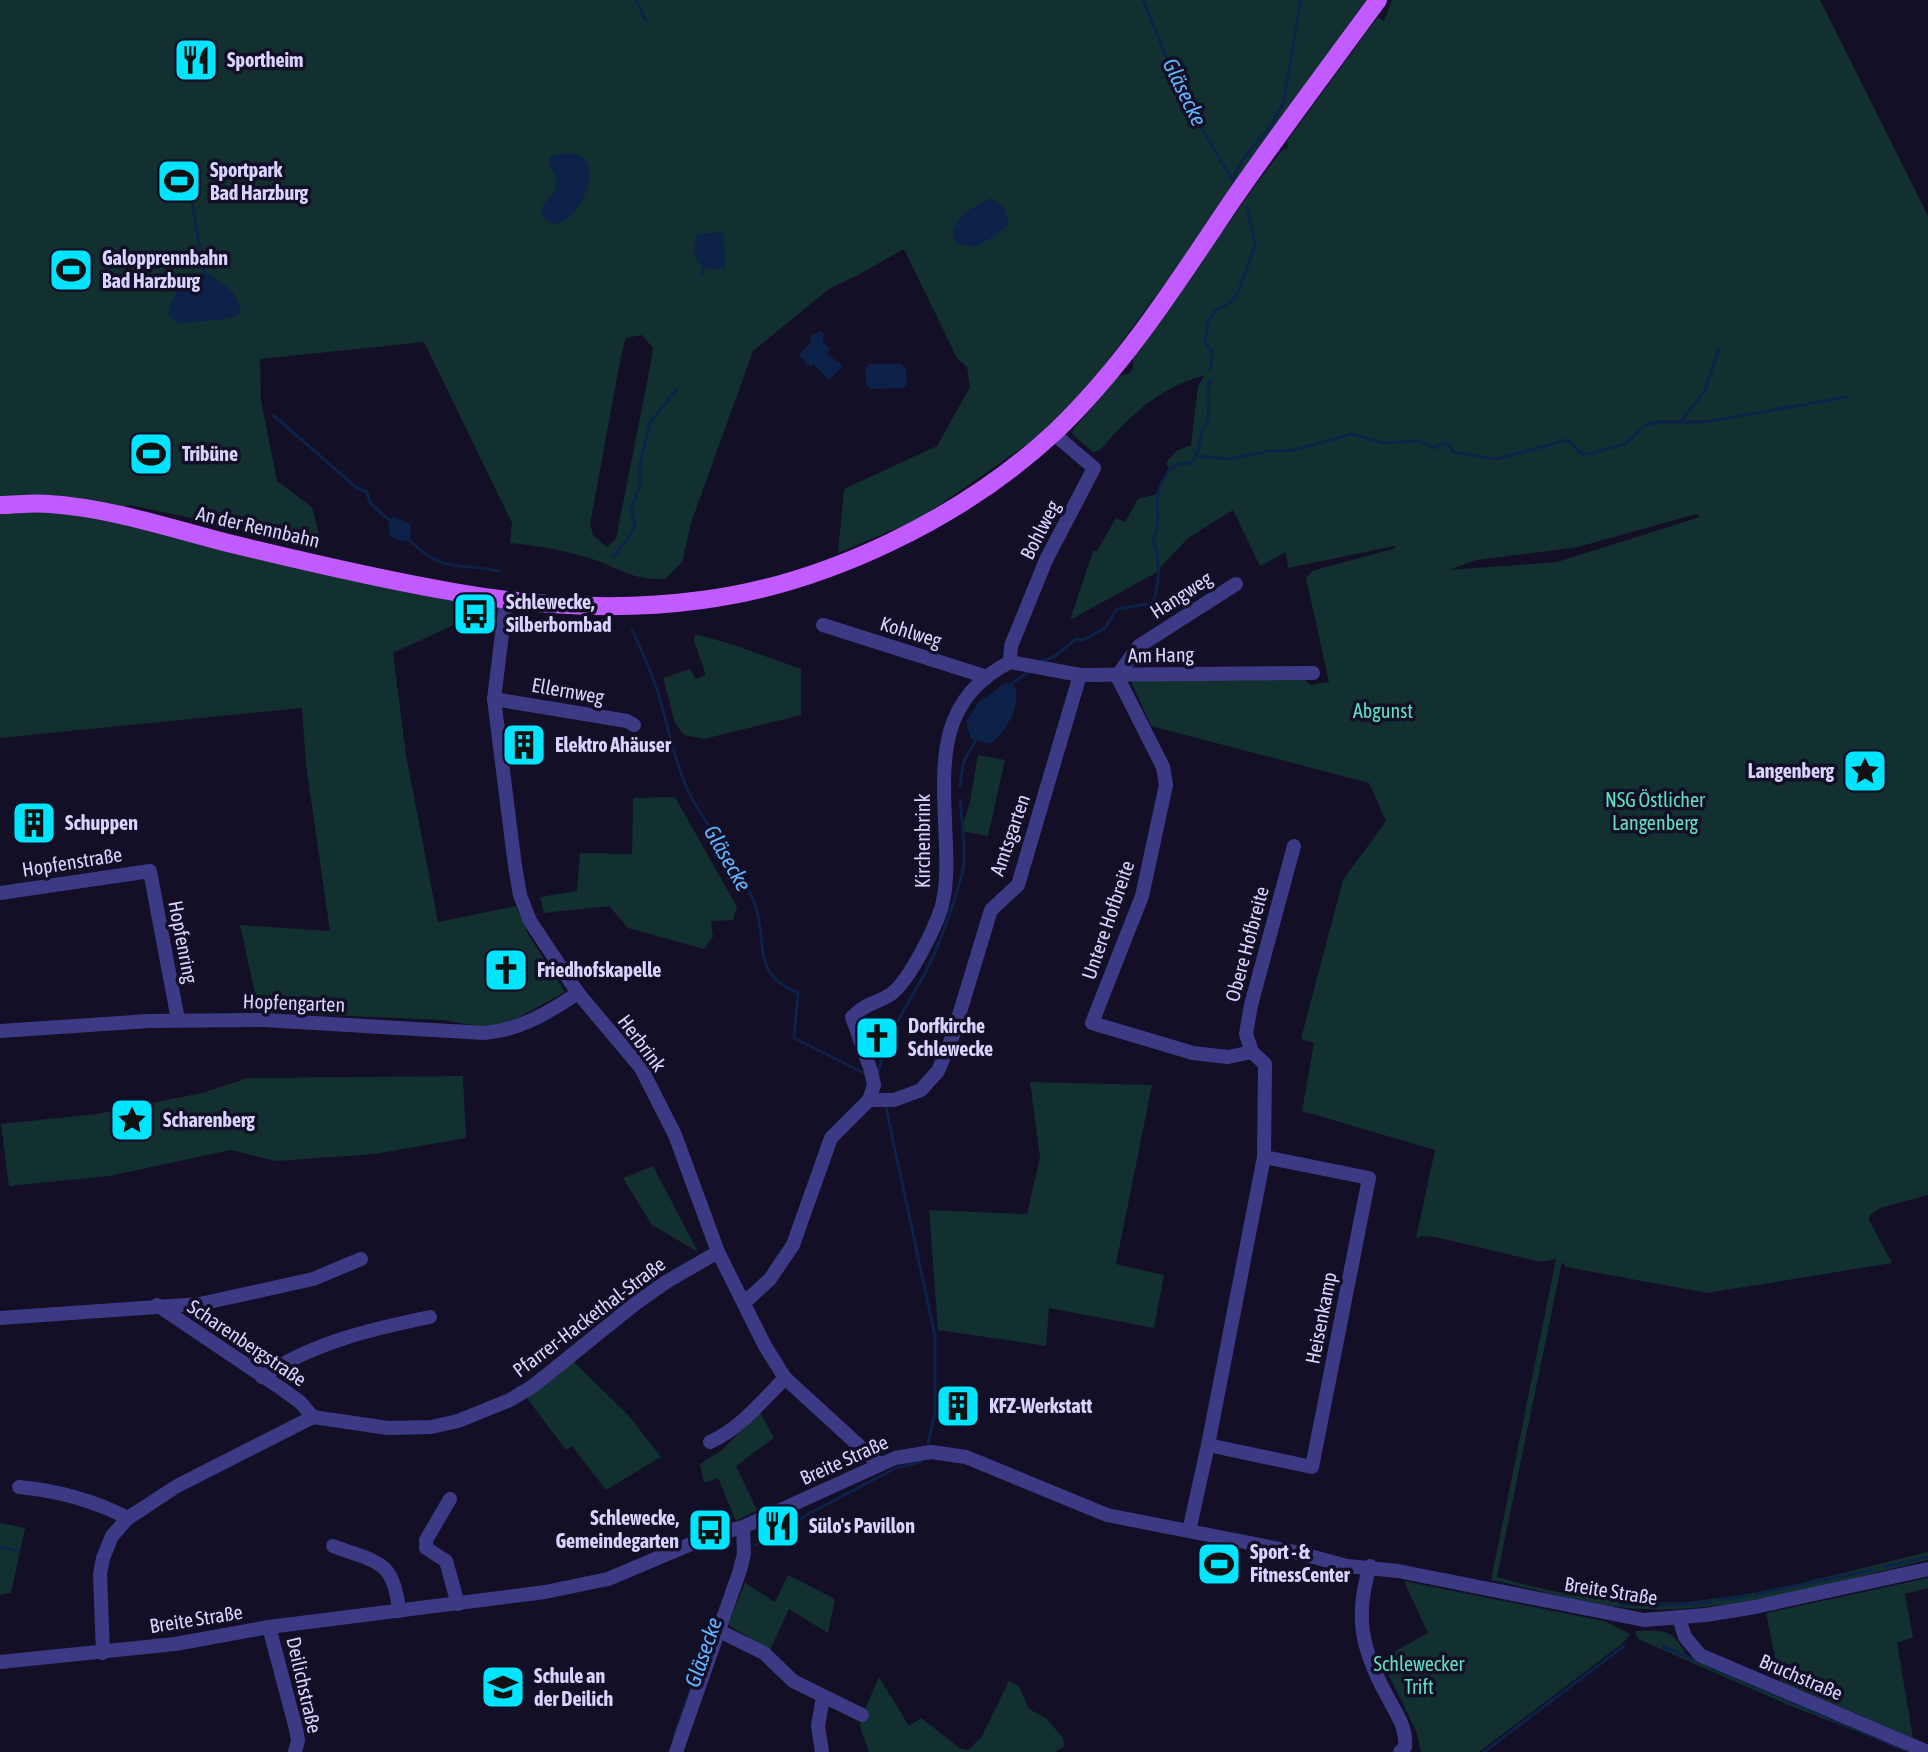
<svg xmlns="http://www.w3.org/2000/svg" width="1928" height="1752" font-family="'Asap Condensed',sans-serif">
	<rect width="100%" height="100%" fill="#130f26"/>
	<g fill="#12302f" fill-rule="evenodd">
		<path d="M 0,0 L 1366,0 L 1232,193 L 1095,378 L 1046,431 L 921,518 L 838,553 L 844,489 L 937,446 L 970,387 L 967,367 L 957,358 L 904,249 L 860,274 L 829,289 L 753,351 L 691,523 L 682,562 L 665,579 C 630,580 622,569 592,559 C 565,550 538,546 510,543 L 512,523 L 424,342 L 260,359 L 261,400 L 277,481 L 312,507 L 322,546 L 130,505 L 104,512 L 506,601 L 393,653 L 406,755 L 438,922 L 516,906 L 528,934 L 565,992 L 514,1020 L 484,1027 L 441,1020 L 259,1012 L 240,925 L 330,931 L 306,765 L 302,708 L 0,738 ZM 642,335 L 653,348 L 651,362 L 616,539 L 607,547 L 593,535 L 590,524 L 622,351 L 626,338 Z"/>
		<path d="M 1392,0 L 1820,0 L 1928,216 L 1928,1195 L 1880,1208 L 1870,1215 L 1869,1220 L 1892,1263 L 1707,1293 L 1566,1267 L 1562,1262 L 1497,1577 C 1559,1595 1630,1607 1695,1601 C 1774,1593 1852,1570 1928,1552 L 1928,1560 C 1838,1581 1720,1617 1628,1608 C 1584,1604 1534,1589 1491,1580 L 1556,1259 L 1541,1262 L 1435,1237 L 1422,1236 L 1416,1238 L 1435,1150 L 1302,1111 L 1314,1043 L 1301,1039 L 1343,880 L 1386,821 L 1369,783 L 1151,726 L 1129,677 L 1300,676 L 1311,685 L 1329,682 L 1306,578 L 1312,571 L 1396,548 L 1394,546 L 1288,568 L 1286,552 L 1260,566 L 1233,510 L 1188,538 L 1154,574 L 1070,620 L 1093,551 L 1097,551 L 1116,518 L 1125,522 L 1138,499 L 1157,494 L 1169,469 L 1166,463 L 1176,451 L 1191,445 L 1198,386 L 1205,375 C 1157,389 1132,414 1100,450 L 1093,452 L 1072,434 L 1073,430 L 1118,376 L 1128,374 L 1133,369 L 1133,357 L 1259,180 L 1282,150 L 1288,148 L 1287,141 L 1365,34 L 1378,17 L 1384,21 ZM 1696,514 L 1700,517 L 1557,562 L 1449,570 L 1476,560 L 1578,547 Z"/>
		<polygon points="695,634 731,644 801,669 801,715 704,739 684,735 675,723 663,678 690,669 696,679 706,675 694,641"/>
		<polygon points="978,755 1005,760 988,836 961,831 970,802"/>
		<polygon points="675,797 737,907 733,920 711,921 713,937 704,949 628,928 609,906 544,913 540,897 577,891 580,853 632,854 633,798"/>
		<polygon points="463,1076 466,1138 375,1154 275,1161 231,1150 109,1176 9,1186 1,1124 96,1114 202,1093 248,1078"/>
		<polygon points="1030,1082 1152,1085 1116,1264 1164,1275 1154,1328 1049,1308 1046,1346 938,1330 929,1210 1027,1214 1040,1158"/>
		<polygon points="653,1166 698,1252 652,1225 623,1178"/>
		<polygon points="573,1361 628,1415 661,1457 606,1490 572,1446 566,1450 526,1397"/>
		<polygon points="760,1412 774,1438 736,1466 757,1510 736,1521 718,1478 704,1483 700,1464 722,1450"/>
		<polygon points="0,1523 25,1528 11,1593 0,1595"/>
		<polygon points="788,1575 835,1599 828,1633 789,1609 770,1650 728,1625 745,1583 775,1602"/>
		<polygon points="1928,1578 1928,1588 1905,1594 1913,1637 1897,1643 1913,1738 1780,1681 1766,1613"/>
		<polygon points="1404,1581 1604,1621 1630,1634 1623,1643 1479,1752 1421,1752 1417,1733 1381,1659 1428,1633"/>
		<path d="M 1635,1631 C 1664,1631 1672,1627 1686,1655 L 1918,1752 L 1909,1752 L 1786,1704 L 1638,1639 Z"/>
		<polygon points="879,1677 909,1726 921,1718 961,1749 968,1750 982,1736 1009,1681 1019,1686 1029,1709 1046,1718 1062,1737 1065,1746 1055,1752 869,1752 860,1727 861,1718"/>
	</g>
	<g fill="#0c2248">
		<path d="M 556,154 C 562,154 570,153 576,154 C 615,167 560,255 541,212 L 543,205 L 555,191 L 556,177 L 548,162 L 551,156 Z"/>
		<path d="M 991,198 L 1004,207 L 1009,224 L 996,235 L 975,247 L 957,244 L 952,235 C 958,213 972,208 991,198 Z"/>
		<polygon points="723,232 726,268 712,270 698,263 694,252 697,234"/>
		<path d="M 208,273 L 233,292 L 241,308 L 239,314 L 232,318 L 177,324 L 168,314 C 172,290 186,280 208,273 Z"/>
		<polygon points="821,331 824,335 823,342 830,349 827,354 843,366 829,380 813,364 810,367 799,355 811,342 811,335"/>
		<polygon points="869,364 901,364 906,369 907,384 903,388 870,389 866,384 865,368"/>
		<path d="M 395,517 L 410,524 L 411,537 C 402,544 397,541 389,534 L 389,519 Z"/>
		<path d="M 1005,683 L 1012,683 C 1026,701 1005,733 990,744 L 971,739 L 966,722 L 978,703 Z"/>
	</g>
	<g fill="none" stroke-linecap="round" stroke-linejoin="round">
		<g stroke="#0c2248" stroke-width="3">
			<polyline points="636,0 646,21"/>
			<polyline points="1143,0 1182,95 1233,181"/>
			<polyline points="1233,181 1241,161 1269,128 1283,104 1301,0"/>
			<polyline points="191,196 205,279"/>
			<polyline points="702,273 705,262"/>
			<polyline points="1210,370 1213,354 1205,342 1208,321 1214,312 1231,302 1238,293 1255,245 1247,206"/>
			<polyline points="273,415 357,488 367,492 370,503 390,521"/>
			<polyline points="1681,421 1704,392 1719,349"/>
			<polyline points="1196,456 1229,459 1270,451 1294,450 1352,434 1384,443 1417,441 1435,448 1443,443 1449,444 1453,452 1496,459 1567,440 1583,454 1588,454 1625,444 1646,425 1657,422 1705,422 1847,397"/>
			<path d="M 407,538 C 444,574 452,562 499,571"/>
			<polyline points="613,557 626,542 635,525 631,509 640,486 640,464 650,423 677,389"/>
			<path d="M 632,629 C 641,650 651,671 658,692 C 667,722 673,756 686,786 C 704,827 737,860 754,902 C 770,942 748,972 798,993 L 794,1038 L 866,1074"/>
			<path d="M 1038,663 L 1055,656 L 1076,639 L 1083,640 L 1105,628 L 1117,609 L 1153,603 C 1159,587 1161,557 1153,542 L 1158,523 L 1157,494 L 1162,482 L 1170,469 L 1179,464 L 1191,463 C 1201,449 1198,446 1202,432 C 1203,427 1207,424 1208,420 C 1210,408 1206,392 1210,380"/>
			<polyline points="1010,685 1029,671"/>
			<polyline points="960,787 963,763 976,739"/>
			<path d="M 878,1073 C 887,1036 907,1005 925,973 C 937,951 962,885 964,861 C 965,841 962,820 960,800"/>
			<polyline points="885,1103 935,1336 935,1413 928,1443"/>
			<polyline points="755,1545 792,1526 808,1514 896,1468 921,1462"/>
			<polyline points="0,1547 18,1551"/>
			<polyline points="1884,1567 1928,1557"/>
			<polyline points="1756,1594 1872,1570"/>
			<polyline points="1718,1600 1751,1595"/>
			<polyline points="1621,1604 1673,1605 1711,1602"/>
			<polyline points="1662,1646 1699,1662"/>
			<polyline points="1706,1665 1909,1752"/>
			<polyline points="674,1737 703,1654"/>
			<polyline points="1484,1752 1624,1646"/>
		</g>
		<g stroke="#3d3a85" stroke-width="14">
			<polyline points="1236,584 1139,646 1117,676 1163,767 1166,785 1142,896 1092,1023 1193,1053 1228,1057 1252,1052"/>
			<polyline points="506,601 494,699 515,866 520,895 530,921 578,993 641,1068 675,1135 718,1252 765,1346 785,1378 879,1464"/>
			<polyline points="823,625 987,677"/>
			<polyline points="1010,662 1011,646 1046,560 1094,468 1053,433"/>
			<polyline points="494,699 627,721 634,725"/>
			<polyline points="0,893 150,871 178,1020"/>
			<path d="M 0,1031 L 149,1021 L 263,1020 L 484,1033 C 520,1030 548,1013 578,993"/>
			<polyline points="869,1100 894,1100 921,1090 938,1071 953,1035 991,910 1018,885 1080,675"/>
			<path d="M 744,1303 L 770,1279 L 793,1245 L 831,1138 L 869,1100 L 874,1085 L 871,1071 L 852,1017 C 867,1003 872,1005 888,996 C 907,986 934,930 941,909 C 947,889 947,868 946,848 C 944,773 931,702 1010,662 L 1080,675 L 1313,673"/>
			<polyline points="157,1305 282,1389 300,1402 313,1417"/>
			<polyline points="0,1318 200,1304 313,1279 361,1259"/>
			<path d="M 262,1377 C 312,1343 371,1329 430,1317"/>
			<path d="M 710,1442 C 740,1429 763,1400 785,1378"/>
			<polyline points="1208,1445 1312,1467 1369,1178 1264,1157"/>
			<path d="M 19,1487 C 59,1491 92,1500 128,1518"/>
			<polyline points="450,1499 426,1540 426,1548 446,1561 458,1604"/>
			<polyline points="1189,1531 1208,1445 1264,1157 1265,1064 1252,1052 1246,1034 1251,1005 1294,846"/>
			<path d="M 333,1546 C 377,1563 394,1559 399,1611"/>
			<path d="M 1370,1566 C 1354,1617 1362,1650 1387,1696 C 1396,1713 1407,1728 1405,1747 L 1400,1752"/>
			<polyline points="1679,1618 1685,1637 1700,1655 1928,1752"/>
			<polyline points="269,1627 296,1729 298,1740 295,1752"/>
			<polyline points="717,1630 764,1653 793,1681 862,1715"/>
			<polyline points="103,1653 100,1574 103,1558 112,1536 128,1518 142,1509 177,1486 313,1417 388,1428 431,1427 458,1421 510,1400 533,1386 635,1304 666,1282 718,1252"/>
			<polyline points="0,1662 175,1644 269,1627 545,1592 608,1579 710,1536 743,1527 895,1458 931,1452 966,1457 1107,1515 1295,1552 1347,1566 1398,1571 1644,1620 1706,1615 1755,1607 1928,1569"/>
			<polyline points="676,1752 740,1570 744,1554 743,1527"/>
			<polyline points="822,1752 818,1726 823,1697"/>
		</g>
		<path stroke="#c25bff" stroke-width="18" d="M 0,505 C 16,505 33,502 50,504 C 109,508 170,528 228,543 C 302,561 378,579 454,592 C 534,606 621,611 702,600 C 827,584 964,517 1056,431 C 1126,364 1178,281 1232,201 C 1279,133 1329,67 1378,0"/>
	</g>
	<defs>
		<g id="restaurant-square" transform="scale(2.3)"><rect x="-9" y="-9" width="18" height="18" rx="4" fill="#00e5ff" stroke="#130f26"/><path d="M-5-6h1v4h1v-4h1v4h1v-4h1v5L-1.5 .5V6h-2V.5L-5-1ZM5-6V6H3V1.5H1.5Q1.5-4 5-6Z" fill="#111"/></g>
		<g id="stadium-square" transform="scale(2.3)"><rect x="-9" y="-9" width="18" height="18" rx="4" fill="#00e5ff" stroke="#130f26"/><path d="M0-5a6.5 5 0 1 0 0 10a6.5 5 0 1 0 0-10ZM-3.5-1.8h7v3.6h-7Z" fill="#111"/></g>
		<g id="bus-square" transform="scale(2.3)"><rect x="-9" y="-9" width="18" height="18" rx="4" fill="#00e5ff" stroke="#130f26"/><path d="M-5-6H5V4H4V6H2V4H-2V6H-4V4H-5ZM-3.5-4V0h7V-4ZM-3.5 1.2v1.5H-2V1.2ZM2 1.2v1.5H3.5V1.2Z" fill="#111"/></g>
		<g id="building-square" transform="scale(2.3)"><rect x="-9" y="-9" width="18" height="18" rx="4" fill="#00e5ff" stroke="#130f26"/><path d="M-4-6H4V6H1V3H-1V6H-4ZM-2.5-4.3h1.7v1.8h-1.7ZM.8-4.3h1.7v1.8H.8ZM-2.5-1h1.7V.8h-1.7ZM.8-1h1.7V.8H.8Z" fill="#111"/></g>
		<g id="sight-square" transform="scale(2.3)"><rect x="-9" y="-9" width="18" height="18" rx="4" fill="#00e5ff" stroke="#130f26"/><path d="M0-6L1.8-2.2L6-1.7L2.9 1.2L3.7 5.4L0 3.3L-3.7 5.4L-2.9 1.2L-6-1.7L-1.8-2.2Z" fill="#111"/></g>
		<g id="church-square" transform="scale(2.3)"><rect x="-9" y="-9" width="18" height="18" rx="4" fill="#00e5ff" stroke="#130f26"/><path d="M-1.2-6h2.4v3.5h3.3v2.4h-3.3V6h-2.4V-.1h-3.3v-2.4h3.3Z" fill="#111"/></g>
		<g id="school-square" transform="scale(2.3)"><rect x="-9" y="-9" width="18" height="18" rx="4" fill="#00e5ff" stroke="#130f26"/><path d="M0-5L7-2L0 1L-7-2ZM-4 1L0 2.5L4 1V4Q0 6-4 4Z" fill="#111"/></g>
	</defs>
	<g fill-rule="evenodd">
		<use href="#restaurant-square" x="196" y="60"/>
		<use href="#stadium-square" x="179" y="181"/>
		<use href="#stadium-square" x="71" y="270"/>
		<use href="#stadium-square" x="151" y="454"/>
		<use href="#bus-square" x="475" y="614"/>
		<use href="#building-square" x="524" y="745"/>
		<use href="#sight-square" x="1865" y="771"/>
		<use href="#building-square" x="34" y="823"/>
		<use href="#church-square" x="506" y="970"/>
		<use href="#church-square" x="877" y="1038"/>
		<use href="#sight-square" x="132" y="1120"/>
		<use href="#building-square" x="958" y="1406"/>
		<use href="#restaurant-square" x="778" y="1526"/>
		<use href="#bus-square" x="710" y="1530"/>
		<use href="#stadium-square" x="1219" y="1564"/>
		<use href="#school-square" x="503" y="1687"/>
	</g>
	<g text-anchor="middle" stroke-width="7" stroke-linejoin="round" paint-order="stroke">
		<g font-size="20" font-weight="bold" fill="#d9d4ff" stroke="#130f26" text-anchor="start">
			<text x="227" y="67">Sportheim</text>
			<text x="210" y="177">Sportpark<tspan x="210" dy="23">Bad Harzburg</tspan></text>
			<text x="102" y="265">Galopprennbahn<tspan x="102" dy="23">Bad Harzburg</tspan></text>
			<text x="182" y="461">Tribüne</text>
			<text x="506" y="609">Schlewecke,<tspan x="506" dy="23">Silberbornbad</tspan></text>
			<text x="555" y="752">Elektro Ahäuser</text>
			<text x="1834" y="778" text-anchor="end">Langenberg</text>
			<text x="65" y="830">Schuppen</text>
			<text x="537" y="977">Friedhofskapelle</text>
			<text x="908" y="1033">Dorfkirche<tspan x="908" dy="23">Schlewecke</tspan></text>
			<text x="163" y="1127">Scharenberg</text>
			<text x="989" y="1413">KFZ-Werkstatt</text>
			<text x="679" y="1525" text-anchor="end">Schlewecke,<tspan x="679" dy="23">Gemeindegarten</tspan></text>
			<text x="809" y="1533">Sülo's Pavillon</text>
			<text x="1250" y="1559">Sport - &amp;<tspan x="1250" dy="23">FitnessCenter</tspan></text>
			<text x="534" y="1683">Schule an<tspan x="534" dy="23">der Deilich</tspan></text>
		</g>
		<g font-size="20" fill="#d9d4ff" stroke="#130f26">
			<text transform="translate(258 527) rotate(13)" y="7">An der Rennbahn</text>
			<text transform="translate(1040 530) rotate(-63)" y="7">Bohlweg</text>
			<text transform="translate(1181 595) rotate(-33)" y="7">Hangweg</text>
			<text transform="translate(911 632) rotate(17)" y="7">Kohlweg</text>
			<text transform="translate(1161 655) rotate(-1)" y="7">Am Hang</text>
			<text transform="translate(568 691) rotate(10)" y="7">Ellernweg</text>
			<text transform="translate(1010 835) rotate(-71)" y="7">Amtsgarten</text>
			<text transform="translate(923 841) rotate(-90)" y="7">Kirchenbrink</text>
			<text transform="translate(72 862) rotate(-9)" y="7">Hopfenstraße</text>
			<text transform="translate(1108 920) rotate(-71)" y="7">Untere Hofbreite</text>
			<text transform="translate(183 942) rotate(79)" y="7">Hopfenring</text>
			<text transform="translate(1247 944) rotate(-75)" y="7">Obere Hofbreite</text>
			<text transform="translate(294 1003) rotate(2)" y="7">Hopfengarten</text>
			<text transform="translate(642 1043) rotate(53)" y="7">Herbrink</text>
			<text transform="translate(589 1317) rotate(-37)" y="7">Pfarrer-Hackethal-Straße</text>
			<text transform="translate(1321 1318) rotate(-79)" y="7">Heisenkamp</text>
			<text transform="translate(247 1343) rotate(34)" y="7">Scharenbergstraße</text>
			<text transform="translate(844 1460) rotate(-24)" y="7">Breite Straße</text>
			<text transform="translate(1611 1591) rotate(9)" y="7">Breite Straße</text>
			<text transform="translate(196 1619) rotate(-9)" y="7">Breite Straße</text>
			<text transform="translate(1801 1677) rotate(23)" y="7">Bruchstraße</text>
			<text transform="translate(304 1685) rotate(77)" y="7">Deilichstraße</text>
		</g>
		<g font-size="20" fill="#5fe0c0" stroke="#130f26">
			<text x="1383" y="718">Abgunst</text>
			<text x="1655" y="807">NSG Östlicher<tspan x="1655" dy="23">Langenberg</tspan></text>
			<text x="1419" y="1671">Schlewecker<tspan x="1419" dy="23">Trift</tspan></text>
		</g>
		<g font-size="22" font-style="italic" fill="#62b6ff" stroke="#130f26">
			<text transform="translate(1185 92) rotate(64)" y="8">Gläsecke</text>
			<text transform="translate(728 858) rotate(60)" y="8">Gläsecke</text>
			<text transform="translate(703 1652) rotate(-71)" y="8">Gläsecke</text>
		</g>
	</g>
</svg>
